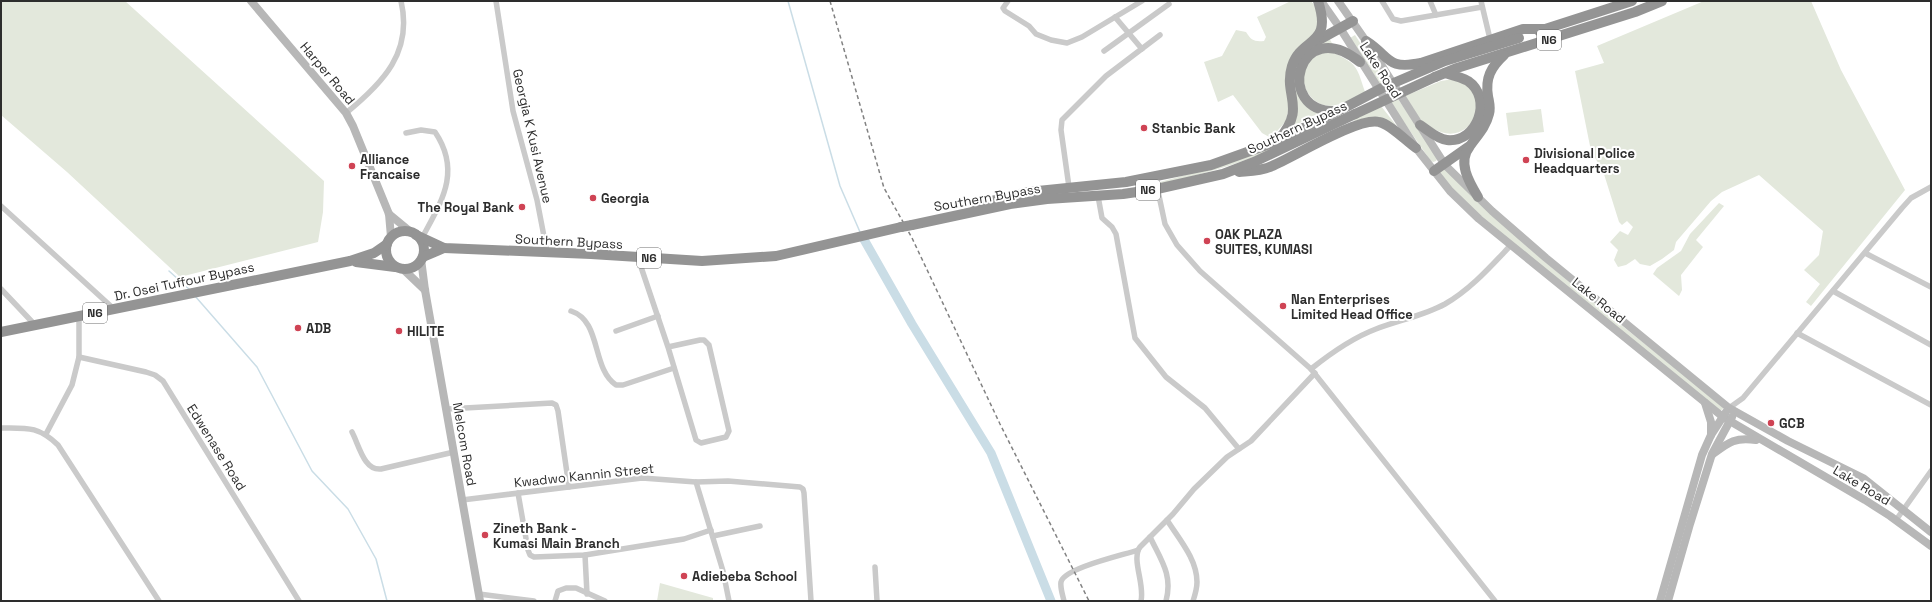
<svg xmlns="http://www.w3.org/2000/svg" width="1932" height="602" font-family="'Space Grotesk',sans-serif">
	<rect width="100%" height="100%" fill="#fff"/>
	<g fill="#e3e8dc">
		<polygon points="1,1 125,1 324,181 323,212 318,242 180,277 67,172 1,115"/>
		<path d="M 1291,1 L 1311,1 L 1315,6 L 1319,19 L 1315,33 L 1301,46 L 1286,121 L 1271,138 L 1262,133 L 1233,95 L 1218,102 L 1204,62 L 1222,56 L 1236,30 L 1246,32 C 1251,40 1254,42 1264,41 L 1266,37 L 1257,17 Z"/>
		<polygon points="1704,1 1811,1 1841,70 1905,190 1811,306 1806,302 1820,284 1804,270 1819,255 1823,231 1759,175 1722,192 1711,201 1676,242 1674,250 1662,259 1650,266 1640,264 1635,259 1626,265 1618,267 1614,260 1618,250 1610,242 1620,231 1628,235 1633,227 1627,221 1622,225 1619,222 1603,171 1591,151 1575,71 1604,63 1597,46"/>
		<polygon points="1355,35 1385,81 1378,85 1350,38"/>
		<polygon points="1328,36 1333,45 1318,47 1297,82 1321,112 1290,128 1297,106 1294,75 1299,60 1313,46"/>
		<path d="M 1330,51 C 1357,64 1356,64 1365,92 C 1354,97 1341,106 1330,106 C 1310,105 1297,83 1307,65 C 1311,56 1322,53 1330,51 Z"/>
		<path d="M 1453,79 C 1457,81 1463,82 1467,85 C 1491,106 1467,149 1432,128 C 1429,126 1425,125 1422,122 C 1416,114 1411,104 1405,96 L 1441,81 Z"/>
		<polygon points="1398,99 1438,157 1436,161 1433,162 1430,160 1390,102"/>
		<path d="M 1381,106 L 1403,134 C 1385,120 1378,113 1355,121 L 1353,120 Z"/>
		<polygon points="1541,109 1544,132 1509,136 1506,113"/>
		<path d="M 1285,143 C 1246,163 1203,174 1161,184 L 1160,182 L 1218,166 Z"/>
		<polygon points="1444,166 1524,244 1606,313 1722,405 1723,409 1720,411 1478,214 1459,196 1437,172"/>
		<polygon points="1719,203 1724,206 1696,240 1703,247 1681,275 1682,290 1679,296 1653,274 1657,268 1681,251 1690,234"/>
		<polygon points="660,583 713,598 713,601 657,601"/>
	</g>
	<g fill="none" stroke-linecap="round" stroke-linejoin="round">
		<g stroke="#cadde6" stroke-width="1.5">
			<polyline points="788,1 840,186 860,232"/>
			<polyline points="169,271 189,289"/>
			<polyline points="195,296 257,367 312,471 348,509 376,559 387,601"/>
		</g>
		<polyline stroke="#cadde6" stroke-width="9" points="862,236 912,324 991,453 1051,601"/>
		<g stroke="#cacaca" stroke-width="5.5">
			<polyline points="496,1 513,111 537,200 547,252"/>
			<polyline points="1008,1 1003,8 1005,11 1029,26 1036,34 1051,40 1067,43 1082,37 1142,1"/>
			<polyline points="1382,1 1393,19 1401,21 1482,7"/>
			<polyline points="1430,1 1436,15"/>
			<polyline points="1481,1 1490,39"/>
			<polyline points="1115,17 1142,49"/>
			<polyline points="1104,51 1169,4"/>
			<path d="M 346,113 C 383,83 413,52 401,1"/>
			<path d="M 406,133 L 421,130 L 435,132 C 462,172 441,202 422,238"/>
			<polyline points="1155,177 1165,224 1177,245 1200,271 1311,369 1495,601"/>
			<polyline points="1069,187 1061,130 1062,120 1106,76 1160,35"/>
			<polyline points="1098,196 1102,218 1112,227 1116,234 1135,338 1166,377 1205,408 1239,449"/>
			<polyline points="1,206 114,309"/>
			<polyline points="1865,253 1931,287"/>
			<polyline points="638,258 668,347 696,440 701,443 726,437 729,431 709,345 704,340 700,340 668,347"/>
			<polyline points="1,289 36,326"/>
			<polyline points="1833,291 1931,345"/>
			<path d="M 571,311 C 602,321 591,368 616,385 L 623,385 L 674,368"/>
			<polyline points="616,331 658,316"/>
			<polyline points="1797,333 1931,405"/>
			<polyline points="79,357 146,372 155,375 163,381 299,601"/>
			<path d="M 1311,369 C 1331,353 1352,338 1376,329 C 1399,320 1423,316 1445,304 C 1471,289 1491,266 1511,245"/>
			<polyline points="1729,408 1743,398 1902,208 1911,198 1931,187"/>
			<polyline points="447,409 552,403 556,405 558,411 569,487"/>
			<path d="M 1,428 C 27,428 38,426 58,445 L 159,601"/>
			<path d="M 352,432 C 359,445 364,471 381,469 L 454,452"/>
			<polyline points="46,434 72,385 79,357 79,316"/>
			<polyline points="696,482 723,571 729,601"/>
			<polyline points="518,493 528,550 530,555 534,557 585,555 684,539 711,530"/>
			<polyline points="462,500 642,478 696,482 728,481 800,487 803,489 804,493 811,601"/>
			<path d="M 1167,520 C 1179,539 1197,559 1197,582 C 1197,588 1195,595 1193,601"/>
			<polyline points="1896,520 1931,471"/>
			<polyline points="713,536 760,526"/>
			<path d="M 1150,537 C 1161,560 1173,575 1166,601"/>
			<polyline points="585,555 587,594"/>
			<polyline points="875,567 877,601"/>
			<polyline points="479,594 534,601"/>
			<polyline points="555,601 558,591 566,588 576,588 605,601"/>
			<path d="M 1064,601 C 1063,596 1060,588 1061,582 C 1064,568 1124,555 1138,550"/>
			<path d="M 1141,601 C 1145,584 1131,559 1140,547 L 1173,514 L 1194,489 L 1227,457 L 1251,441 L 1315,373"/>
		</g>
		<g stroke="#b7b7b7" stroke-width="8">
			<polyline points="251,1 346,113 353,126 389,214 391,237"/>
			<polyline points="1321,1 1340,28 1416,148 1450,191 1479,219 1723,417 1865,500 1890,516 1931,546"/>
			<polyline points="1338,1 1366,41 1445,165 1492,211 1546,258 1729,408 1788,441 1863,478 1931,532"/>
			<polyline points="389,214 412,233"/>
			<polyline points="421,259 425,290 480,601"/>
			<polyline points="403,269 425,290"/>
			<polyline points="1705,403 1711,422 1711,435"/>
			<path d="M 1713,454 C 1729,442 1735,437 1756,440"/>
			<polyline points="1660,601 1702,455 1711,435 1726,412"/>
			<polyline points="1668,601 1690,524 1712,454 1732,417"/>
		</g>
		<g stroke="#949494" stroke-width="10">
			<polyline points="1539,31 1632,1"/>
			<path d="M 1366,41 C 1391,57 1386,70 1421,63 L 1523,29 L 1544,29"/>
			<polyline points="1315,42 1353,21"/>
			<polyline points="1435,77 1457,68 1635,12 1662,1"/>
			<path d="M 1336,111 C 1273,113 1298,12 1360,62"/>
			<path d="M 1420,125 C 1428,130 1437,139 1447,140 C 1478,143 1493,98 1468,81 C 1461,77 1452,75 1445,73"/>
			<path d="M 1279,139 C 1307,107 1283,96 1292,66 C 1302,36 1333,47 1318,1"/>
			<polyline points="1434,171 1468,147"/>
			<path d="M 1239,172 C 1250,171 1262,171 1272,166 C 1294,157 1358,117 1379,122 C 1390,124 1406,141 1416,148"/>
			<path d="M 1478,197 C 1469,182 1457,162 1470,146 C 1477,136 1486,127 1489,114 C 1491,108 1489,102 1488,96 C 1485,78 1491,67 1504,55"/>
			<polyline points="975,205 1028,192 1126,182 1211,165 1275,142 1344,108"/>
			<polyline points="912,225 1010,204 1047,199 1123,194 1157,189 1223,174 1254,162 1355,114"/>
			<circle cx="405" cy="250" r="19"/>
			<polyline points="416,235 444,248 591,254 702,261 776,256 901,227"/>
			<polyline points="423,257 444,248"/>
			<polyline points="356,262 395,267"/>
			<polyline points="1,332 350,261 374,253 387,244"/>
		</g>
		<polyline stroke="#828282" stroke-width="1.5" stroke-dasharray="4 3" stroke-linecap="butt" points="830,1 884,188 912,238 1000,424 1089,601"/>
		<g stroke="#949494" stroke-width="10">
			<polyline points="1344,108 1382,88 1445,61 1519,38"/>
			<polyline points="1355,114 1435,77"/>
			<polyline points="901,227 912,225"/>
		</g>
	</g>
	<g fill="#cf4354" stroke="#fff" stroke-width="1.5">
		<circle cx="1144" cy="128" r="4"/>
		<circle cx="1526" cy="160" r="4"/>
		<circle cx="352" cy="166" r="4"/>
		<circle cx="593" cy="198" r="4"/>
		<circle cx="522" cy="207" r="4"/>
		<circle cx="1207" cy="241" r="4"/>
		<circle cx="1283" cy="306" r="4"/>
		<circle cx="298" cy="328" r="4"/>
		<circle cx="399" cy="331" r="4"/>
		<circle cx="1771" cy="423" r="4"/>
		<circle cx="485" cy="535" r="4"/>
		<circle cx="684" cy="576" r="4"/>
	</g>
	<g text-anchor="middle" stroke-width="4" stroke-linejoin="round" paint-order="stroke">
		<g fill="#fff" stroke="#6c6c6c" stroke-width="1">
			<rect x="1537" y="30" width="24" height="20" rx="3"/>
			<rect x="1136" y="180" width="24" height="20" rx="3"/>
			<rect x="637" y="248" width="24" height="20" rx="3"/>
			<rect x="83" y="303" width="24" height="20" rx="3"/>
		</g>
		<g font-size="12" font-weight="bold" fill="#2d2d2d">
			<text x="1549" y="44">N6</text>
			<text x="1148" y="194">N6</text>
			<text x="649" y="262">N6</text>
			<text x="95" y="317">N6</text>
		</g>
		<g font-size="13" fill="#2d2d2d" stroke="#fff">
			<text transform="translate(1381 70) rotate(57)" y="5">Lake Road</text>
			<text transform="translate(328 73) rotate(50)" y="5">Harper Road</text>
			<text transform="translate(1297 127) rotate(-25)" y="5">Southern Bypass</text>
			<text transform="translate(533 136) rotate(77)" y="5">Georgia K Kusi Avenue</text>
			<text transform="translate(987 197) rotate(-10)" y="5">Southern Bypass</text>
			<text transform="translate(569 241) rotate(3)" y="5">Southern Bypass</text>
			<text transform="translate(184 281) rotate(-12)" y="5">Dr. Osei Tuffour Bypass</text>
			<text transform="translate(1599 300) rotate(39)" y="5">Lake Road</text>
			<text transform="translate(465 444) rotate(80)" y="5">Melcom Road</text>
			<text transform="translate(217 447) rotate(58)" y="5">Edwenase Road</text>
			<text transform="translate(584 475) rotate(-6)" y="5">Kwadwo Kannin Street</text>
			<text transform="translate(1862 485) rotate(31)" y="5">Lake Road</text>
		</g>
		<g font-size="13" font-weight="bold" fill="#2d2d2d" stroke="#fff" text-anchor="start">
			<text x="1152" y="133">Stanbic Bank</text>
			<text x="1534" y="158">Divisional Police<tspan x="1534" dy="15">Headquarters</tspan></text>
			<text x="360" y="164">Alliance<tspan x="360" dy="15">Francaise</tspan></text>
			<text x="601" y="203">Georgia</text>
			<text x="514" y="212" text-anchor="end">The Royal Bank</text>
			<text x="1215" y="239">OAK PLAZA<tspan x="1215" dy="15">SUITES, KUMASI</tspan></text>
			<text x="1291" y="304">Nan Enterprises<tspan x="1291" dy="15">Limited Head Office</tspan></text>
			<text x="306" y="333">ADB</text>
			<text x="407" y="336">HILITE</text>
			<text x="1779" y="428">GCB</text>
			<text x="493" y="533">Zineth Bank -<tspan x="493" dy="15">Kumasi Main Branch</tspan></text>
			<text x="692" y="581">Adiebeba School</text>
		</g>
	</g>
	<rect width="1932" height="602" fill="none" stroke="#2d2d2d" stroke-width="4"/>
</svg>
